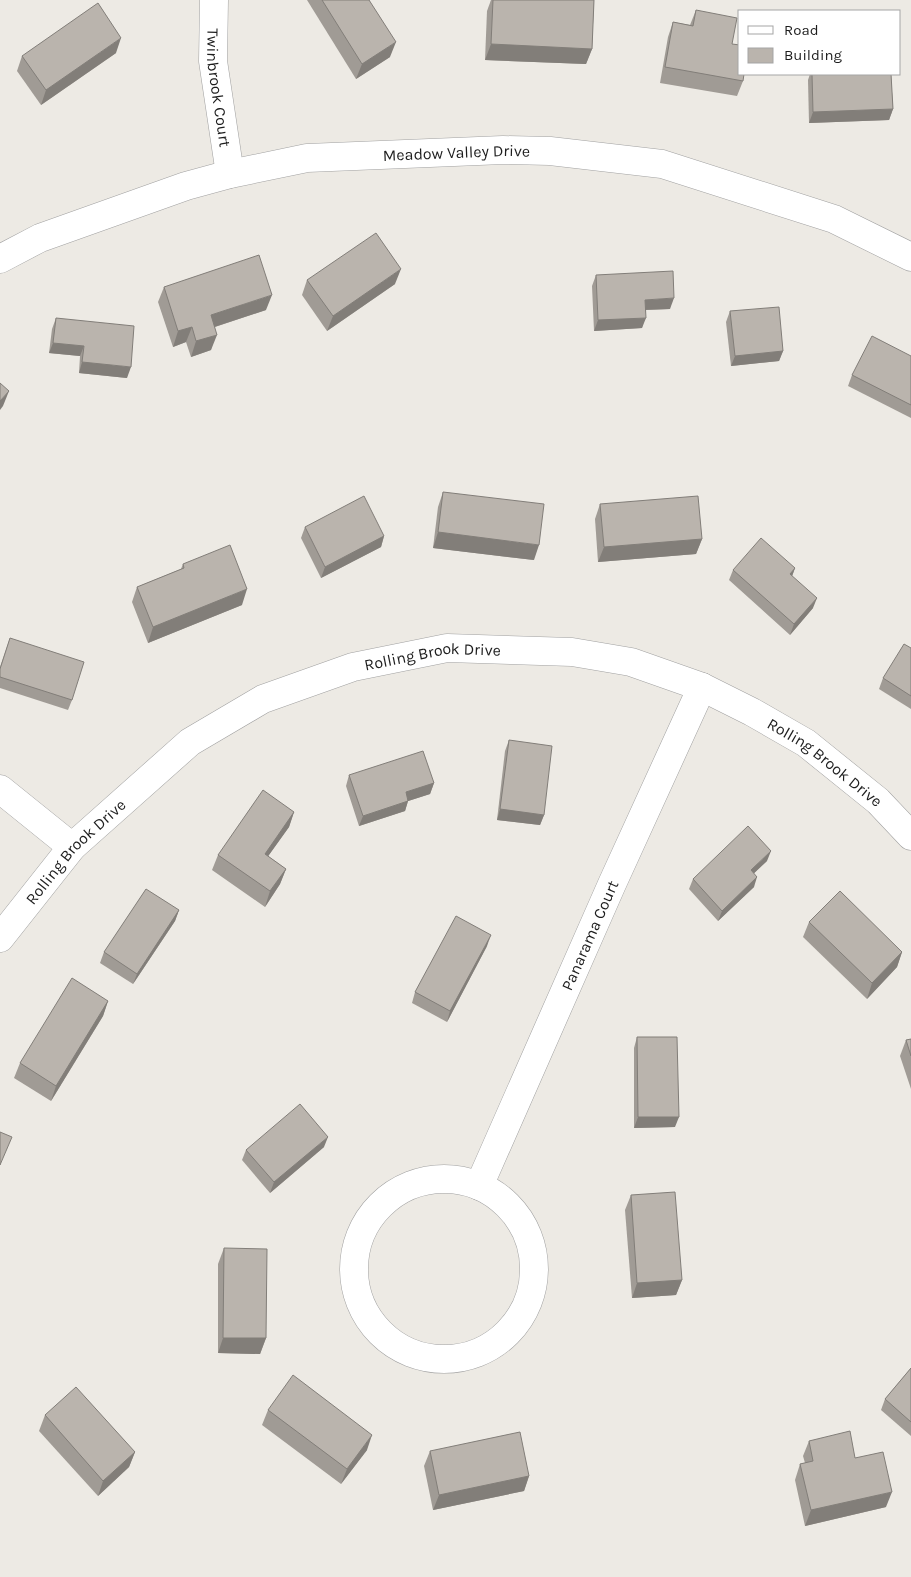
<svg xmlns="http://www.w3.org/2000/svg" width="911" height="1577" font-family="Karla,sans-serif">
	<rect width="100%" height="100%" fill="#edeae4"/>
	<g fill="none" stroke-linecap="round" stroke-linejoin="round">
		<g stroke="#a1a1a1" stroke-width="29">
			<g id="minor">
				<path id="s1" d="M 214,0 L 213,61 L 230,174"/>
				<path id="s2" d="M 0,259 L 40,238 L 186,186 L 230,174 L 307,158 L 503,150 L 550,151 L 662,164 L 834,219 L 911,257"/>
				<polyline points="0,789 72,847"/>
				<path id="s3" d="M 0,938 L 72,847 L 190,742 L 263,699 L 353,667 L 447,648 L 572,652 L 631,662 L 702,687 L 752,712 L 806,743 L 878,801 L 911,836"/>
				<circle cx="444" cy="1269" r="90"/>
				<path id="s4" d="M 479,1186 L 612,884 L 702,687"/>
			</g>
		</g>
		<use href="#minor" stroke="#fff" stroke-width="28"/>
	</g>
	<g fill="#a09b95">
		<polygon points="307,0 369,0 390,57 356,79"/>
		<polygon points="491,0 594,0 592,49 586,64 485,60 487,11"/>
		<polygon points="696,10 732,44 743,81 737,96 660,83 668,37 673,22 690,25"/>
		<polygon points="116,53 41,105 17,71 22,56"/>
		<polygon points="810,74 891,74 893,109 889,120 809,123 808,80"/>
		<polygon points="596,275 670,309 646,310 642,328 594,331 592,286"/>
		<polygon points="307,280 395,284 327,331 302,295"/>
		<polygon points="164,287 266,310 215,327 211,350 191,357 186,342 173,347 158,302"/>
		<polygon points="730,311 783,351 779,361 731,366 726,322"/>
		<polygon points="56,318 127,378 79,373 80,356 49,353 52,329"/>
		<polygon points="911,356 911,418 848,386 852,375"/>
		<polygon points="443,492 534,560 433,548 438,507"/>
		<polygon points="600,504 702,539 696,554 598,562 595,519"/>
		<polygon points="305,527 384,536 381,547 321,578 301,538"/>
		<polygon points="183,564 242,605 148,643 132,602 137,587 181,569"/>
		<polygon points="795,568 792,576 813,608 790,635 729,580 733,570"/>
		<polygon points="10,638 72,700 68,710 0,688 0,667"/>
		<polygon points="911,648 911,709 879,689 883,678"/>
		<polygon points="509,740 544,815 540,825 497,820 505,751"/>
		<polygon points="349,775 434,783 430,794 408,801 405,811 359,826 346,786"/>
		<polygon points="294,812 289,827 268,856 286,869 280,884 265,907 212,870 218,855"/>
		<polygon points="767,861 754,873 754,887 718,921 689,889 693,879"/>
		<polygon points="179,910 175,921 133,984 100,963 104,952"/>
		<polygon points="809,922 902,952 897,967 867,999 803,937"/>
		<polygon points="487,946 447,1022 412,1003 415,992"/>
		<polygon points="108,1001 103,1016 51,1101 14,1078 20,1063"/>
		<polygon points="637,1037 675,1127 634,1128 634,1048"/>
		<polygon points="911,1039 911,1089 900,1056 906,1040"/>
		<polygon points="324,1147 270,1193 242,1160 246,1150"/>
		<polygon points="631,1195 682,1280 676,1295 632,1298 625,1210"/>
		<polygon points="224,1248 266,1338 260,1354 218,1353 218,1264"/>
		<polygon points="911,1368 911,1436 881,1410 885,1399"/>
		<polygon points="268,1410 367,1450 341,1484 262,1425"/>
		<polygon points="45,1415 135,1452 129,1467 98,1496 39,1431"/>
		<polygon points="809,1441 855,1458 886,1507 805,1526 795,1480 800,1464 805,1463 803,1456"/>
		<polygon points="430,1451 529,1476 524,1491 433,1510 424,1466"/>
	</g>
	<g fill="#827e79">
		<polygon points="121,38 116,53 41,105 46,90"/>
		<polygon points="396,42 390,57 356,79 362,64"/>
		<polygon points="491,44 592,49 586,64 485,60"/>
		<polygon points="893,109 889,120 809,123 813,112"/>
		<polygon points="401,269 395,284 327,331 333,316"/>
		<polygon points="272,295 266,310 205,330 211,315"/>
		<polygon points="674,298 670,309 641,310 645,300"/>
		<polygon points="646,318 642,328 594,331 598,320"/>
		<polygon points="192,327 186,342 173,347 178,331"/>
		<polygon points="217,335 211,350 191,357 196,341"/>
		<polygon points="53,343 84,346 80,356 49,353"/>
		<polygon points="783,351 779,361 731,366 735,356"/>
		<polygon points="82,362 131,367 127,378 79,373"/>
		<polygon points="9,391 3,406 0,410 0,401"/>
		<polygon points="438,532 539,545 534,560 433,548"/>
		<polygon points="384,536 381,547 321,578 325,567"/>
		<polygon points="702,539 696,554 598,562 604,547"/>
		<polygon points="795,568 791,579 790,574"/>
		<polygon points="247,589 242,605 148,643 153,627"/>
		<polygon points="817,598 813,608 790,635 794,624"/>
		<polygon points="434,783 430,794 402,803 406,792"/>
		<polygon points="408,801 405,811 359,826 363,816"/>
		<polygon points="500,809 544,815 540,825 497,820"/>
		<polygon points="294,812 289,827 259,869 265,854"/>
		<polygon points="771,851 767,861 747,880 751,870"/>
		<polygon points="286,869 280,884 265,907 270,891"/>
		<polygon points="757,877 754,887 718,921 722,911"/>
		<polygon points="179,910 175,921 133,984 137,974"/>
		<polygon points="491,935 487,946 447,1022 450,1011"/>
		<polygon points="902,952 897,967 867,999 872,983"/>
		<polygon points="108,1001 103,1016 51,1101 56,1086"/>
		<polygon points="638,1117 679,1117 675,1127 634,1128"/>
		<polygon points="328,1137 324,1147 270,1193 274,1182"/>
		<polygon points="682,1280 676,1295 632,1298 637,1283"/>
		<polygon points="223,1338 266,1338 260,1354 218,1353"/>
		<polygon points="372,1435 367,1450 341,1484 347,1469"/>
		<polygon points="135,1452 129,1467 98,1496 103,1481"/>
		<polygon points="529,1476 524,1491 433,1510 439,1495"/>
		<polygon points="892,1492 886,1507 805,1526 811,1510"/>
	</g>
	<g fill="#bab4ad" stroke="#827e79">
		<polygon points="322,0 369,0 396,42 362,64"/>
		<polygon points="493,0 594,0 592,49 491,44"/>
		<polygon points="98,3 121,38 46,90 22,56"/>
		<polygon points="696,10 737,18 732,44 740,45 740,74 744,74 743,81 665,67 673,22 693,26"/>
		<polygon points="812,74 891,74 893,109 813,112"/>
		<polygon points="376,233 401,269 333,316 307,280"/>
		<polygon points="259,255 272,295 211,315 217,335 196,341 192,327 178,331 164,287"/>
		<polygon points="673,271 674,298 645,300 646,318 598,320 596,275"/>
		<polygon points="779,307 783,351 735,356 730,311"/>
		<polygon points="56,318 134,326 131,367 82,362 84,346 53,343"/>
		<polygon points="872,336 911,356 911,405 852,375"/>
		<polygon points="0,383 9,391 0,401"/>
		<polygon points="443,492 544,504 539,545 438,532"/>
		<polygon points="364,496 384,536 325,567 305,527"/>
		<polygon points="698,496 702,539 604,547 600,504"/>
		<polygon points="761,538 795,568 790,574 817,598 794,624 733,570"/>
		<polygon points="230,545 247,589 153,627 137,587 184,568 183,564"/>
		<polygon points="10,638 84,662 72,700 0,677 0,669"/>
		<polygon points="904,644 911,648 911,696 883,678"/>
		<polygon points="509,740 552,746 544,815 500,809"/>
		<polygon points="423,751 434,783 406,792 408,801 363,816 349,775"/>
		<polygon points="263,790 294,812 265,854 286,869 270,891 218,855"/>
		<polygon points="748,826 771,851 751,870 757,877 722,911 693,879"/>
		<polygon points="146,889 179,910 137,974 104,952"/>
		<polygon points="840,891 902,952 872,983 809,922"/>
		<polygon points="456,916 491,935 450,1011 415,992"/>
		<polygon points="72,978 108,1001 56,1086 20,1063"/>
		<polygon points="637,1037 677,1037 679,1117 638,1117"/>
		<polygon points="911,1039 911,1056 906,1040"/>
		<polygon points="300,1104 328,1137 274,1182 246,1150"/>
		<polygon points="0,1132 12,1137 0,1165"/>
		<polygon points="675,1192 682,1280 637,1283 631,1195"/>
		<polygon points="224,1248 267,1249 266,1338 223,1338"/>
		<polygon points="911,1368 911,1422 885,1399"/>
		<polygon points="293,1375 372,1435 347,1469 268,1410"/>
		<polygon points="76,1387 135,1452 103,1481 45,1415"/>
		<polygon points="850,1431 855,1458 883,1452 892,1492 811,1510 800,1464 813,1461 809,1441"/>
		<polygon points="520,1432 529,1476 439,1495 430,1451"/>
	</g>
	<g text-anchor="middle" stroke-width="4" stroke-linejoin="round" paint-order="stroke">
		<g font-size="16" fill="#1d1d1d" stroke="#fff">
			<text dy="6" stroke="none"><textPath href="#s1" startOffset="88">Twinbrook Court</textPath></text>
			<text dy="6" stroke="none"><textPath href="#s2" startOffset="474">Meadow Valley Drive</textPath></text>
			<text dy="6" stroke="none"><textPath href="#s3" startOffset="535">Rolling Brook Drive</textPath></text>
			<text dy="6" stroke="none"><textPath href="#s3" startOffset="955">Rolling Brook Drive</textPath></text>
			<text dy="6" stroke="none"><textPath href="#s3" startOffset="115">Rolling Brook Drive</textPath></text>
			<text dy="6" stroke="none"><textPath href="#s4" startOffset="274">Panarama Court</textPath></text>
		</g>
	</g>
	<rect x="738" y="10" width="162" height="65" fill="#ffffff" stroke="#a5a5a5"/>
	<rect x="748" y="26" width="25" height="8" fill="#ffffff" stroke="#a5a5a5"/>
	<text x="784" y="35" font-size="15" fill="#1d1d1d">Road</text>
	<rect x="748" y="48" width="25" height="15" fill="#bab4ad" stroke="#a5a5a5"/>
	<text x="784" y="60" font-size="15" fill="#1d1d1d">Building</text>
</svg>
